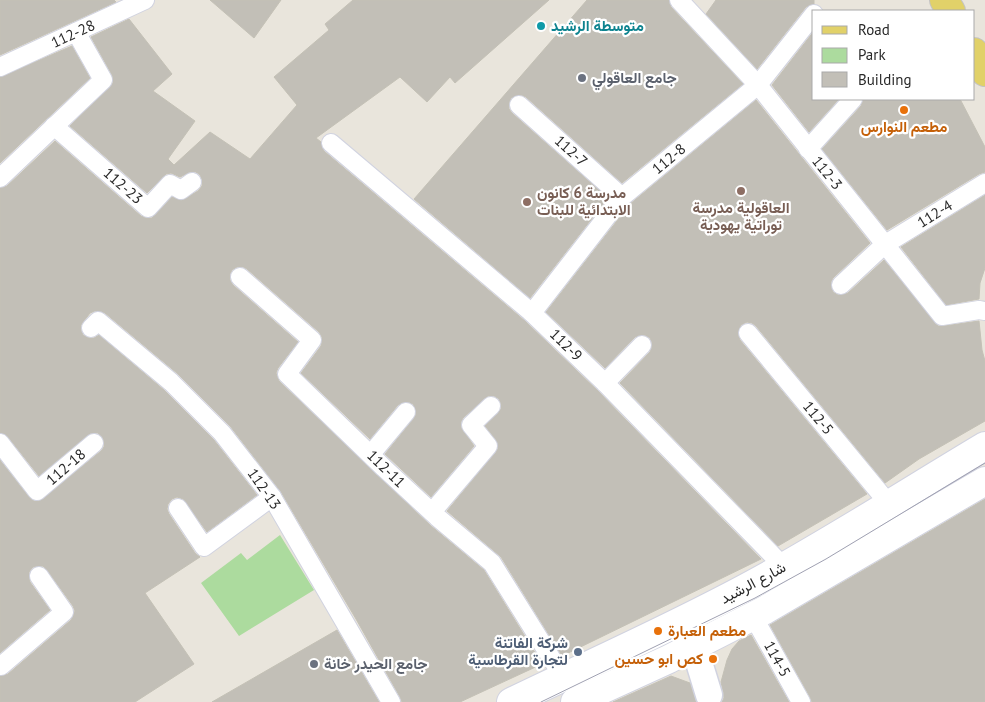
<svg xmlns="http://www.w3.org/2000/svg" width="985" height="702" font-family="'PT Sans',Vazirmatn,sans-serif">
	<rect width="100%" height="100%" fill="#e9e5dc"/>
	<polygon fill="#acdb9e" points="280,535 314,590 239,636 201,583 241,553 247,560"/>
	<g fill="#c2bfb7" stroke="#c4c1b6">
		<polygon points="0,0 114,0 116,2 0,55"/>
		<polygon points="210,0 281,0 254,38"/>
		<polygon points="353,0 549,0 455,83 450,77 427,102 400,77 316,138 321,142 324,151 525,321 598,391 761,559 562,656 501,557 447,511 498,449 496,440 485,426 501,409 501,404 499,399 494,396 488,396 463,418 461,422 461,427 474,446 431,497 385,454 414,418 416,413 413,404 407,402 398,405 370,439 301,373 321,346 322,337 319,332 247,269 243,267 237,267 232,270 230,274 230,280 233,285 298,342 278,368 276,373 279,381 430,525 484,570 542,664 460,702 402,702 400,697 356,619 281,492 230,426 178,374 105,313 95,311 90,313 81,325 81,330 83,335 89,338 94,338 99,335 164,390 214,440 257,495 207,532 183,499 177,497 172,499 168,504 167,509 169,514 195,553 200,557 145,593 194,664 135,702 0,702 0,676 8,674 71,620 75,611 73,606 47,570 43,566 33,567 29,572 30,582 50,610 0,653 0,460 29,497 34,501 39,501 101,451 104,447 104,442 102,437 98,433 93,433 88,435 39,476 8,437 0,433 0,188 7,186 55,141 141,216 146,218 152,218 172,197 182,200 198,191 202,186 202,180 200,175 196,172 190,172 180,177 171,173 166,174 147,193 70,126 113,83 112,75 91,37 129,19 172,74 153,91 195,121 168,159 174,165 210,132 250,159 297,105 274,77 329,30 325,24"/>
		<polygon points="587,0 669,0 671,7 743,84 622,183 526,97 521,95 511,98 509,103 509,109 512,113 608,198 530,298 414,199"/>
		<polygon points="716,0 814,0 814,4 806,7 757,69 706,14"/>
		<polygon points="814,31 814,99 839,99 809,132 772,85"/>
		<polygon points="72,46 90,78 0,163 0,77"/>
		<polygon points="863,99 960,99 985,147 985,172 979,174 887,230 822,149 861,106"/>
		<polygon points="756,100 870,243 833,278 831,282 833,292 838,295 848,293 884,260 938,326 944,326 979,321 982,350 985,361 985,421 919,459 885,483 756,326 752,323 747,322 741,325 738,334 740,340 867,494 778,546 620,383 650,352 652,343 650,338 644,335 635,337 605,368 546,312 630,204"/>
		<polygon points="985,195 985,268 980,283 979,299 946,305 901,247"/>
		<polygon points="985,499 985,702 812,702 810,697 770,625"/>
		<polygon points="337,630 379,702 212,702"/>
		<polygon points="751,635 789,702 722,702 724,698 723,691 721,682 727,660 732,649 739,641"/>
		<polygon points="671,676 690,683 696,702 613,702"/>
	</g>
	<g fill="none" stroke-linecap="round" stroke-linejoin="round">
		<g stroke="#d1d3e0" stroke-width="20">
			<g id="service">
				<polyline points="679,0 758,85 942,316 979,310 985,311"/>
				<polyline points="0,67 145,0"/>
				<polyline points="519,105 622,197"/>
				<polyline points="54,126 148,208 170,184 181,190 192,182"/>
				<polyline points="331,143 532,313 605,383 783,566"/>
				<polyline points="808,149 853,99"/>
				<polyline points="0,178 103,80 76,32"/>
				<polyline points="240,277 312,340 287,374 384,468 437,517 492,563 563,677"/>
				<polyline points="841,285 884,245 985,183"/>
				<polyline points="532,313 622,197 758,85 814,14"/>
				<polyline points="91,328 98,321 171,382 222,433 272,497 391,702"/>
				<polyline points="748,333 889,504"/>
				<polyline points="605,383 642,345"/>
				<polyline points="0,443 37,491 94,443"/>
				<polyline points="371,454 406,412"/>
				<polyline points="178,508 204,547 272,497"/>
				<polyline points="432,512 488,446 471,425 491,406"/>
				<polyline points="753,616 801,702"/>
				<polyline points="1,666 64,612 39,576"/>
			</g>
		</g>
		<g stroke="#d1d3e0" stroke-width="29">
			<polyline id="pedestrian" points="694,646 709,695"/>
		</g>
		<g stroke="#d1d3e0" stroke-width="30">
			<g id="minor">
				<path d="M 511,702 C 592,663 674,627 753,584 C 832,541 908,492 985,446"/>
				<polyline points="575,702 669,659 765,610 985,481"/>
			</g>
		</g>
		<g stroke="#c3c3c3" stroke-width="30">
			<g id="primary">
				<polyline points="944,0 951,11"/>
				<polyline points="974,52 985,72"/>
			</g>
		</g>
		<use href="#service" stroke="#fff" stroke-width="18"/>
		<use href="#pedestrian" stroke="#fff" stroke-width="26"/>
		<use href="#minor" stroke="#fff" stroke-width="28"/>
		<use href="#primary" stroke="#e1d169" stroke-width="28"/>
		<polyline stroke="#9fa0b1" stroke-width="1" points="541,702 755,598 826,559 985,463"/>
	</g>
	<circle fill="#0f9aa8" stroke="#fff" stroke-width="2" cx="541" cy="26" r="5"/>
	<g fill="#6b7280" stroke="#fff" stroke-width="2">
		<circle cx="582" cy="78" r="5"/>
		<circle cx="314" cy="664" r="5"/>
	</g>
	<g fill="#e8710a" stroke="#fff" stroke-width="2">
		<circle cx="904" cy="110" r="5"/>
		<circle cx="658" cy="631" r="5"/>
		<circle cx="713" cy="659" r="5"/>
	</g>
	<g fill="#8d6e63" stroke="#fff" stroke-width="2">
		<circle cx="741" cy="191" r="5"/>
		<circle cx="527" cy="202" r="5"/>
	</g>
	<circle fill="#5c6f8a" stroke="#fff" stroke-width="2" cx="578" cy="652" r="5"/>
	<g text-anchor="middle" stroke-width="4.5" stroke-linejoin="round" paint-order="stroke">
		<g font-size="15" font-weight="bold" fill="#0d838f" stroke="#fff" text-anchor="start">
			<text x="551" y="31">متوسطة الرشيد</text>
		</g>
		<g font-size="15" fill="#292929" stroke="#fff">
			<text transform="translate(73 34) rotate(-25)" y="5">112-28</text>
			<text transform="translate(571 151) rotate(42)" y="5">112-7</text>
			<text transform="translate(669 159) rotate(-40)" y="5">112-8</text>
			<text transform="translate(827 173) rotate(51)" y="5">112-3</text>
			<text transform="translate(123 186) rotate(41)" y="5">112-23</text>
			<text transform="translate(935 214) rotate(-32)" y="5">112-4</text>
			<text transform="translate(566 345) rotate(44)" y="5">112-9</text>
			<text transform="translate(818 418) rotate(50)" y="5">112-5</text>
			<text transform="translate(66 467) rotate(-41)" y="5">112-18</text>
			<text transform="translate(386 469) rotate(44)" y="5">112-11</text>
			<text transform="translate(264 489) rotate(55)" y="5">112-13</text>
			<text transform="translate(753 583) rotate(-28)" y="5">شارع الرشيد</text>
			<text transform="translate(777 659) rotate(61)" y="5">114-5</text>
		</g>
		<g font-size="15" font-weight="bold" fill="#5b616d" stroke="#fff" text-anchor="start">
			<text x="592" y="83">جامع العاقولي</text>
			<text x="324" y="669">جامع الحيدر خانة</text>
		</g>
		<g font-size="15" font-weight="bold" fill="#c56008" stroke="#fff">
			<text x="904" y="132">مطعم النوارس</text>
			<text x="668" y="636" text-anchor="start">مطعم العبارة</text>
			<text x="703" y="664" text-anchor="end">كص ابو حسين</text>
		</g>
		<g font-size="15" font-weight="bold" fill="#785e54" stroke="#fff" text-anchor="start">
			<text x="537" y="198">مدرسة 6 كانون<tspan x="537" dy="17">الابتدائية للبنات</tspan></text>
			<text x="741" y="213" text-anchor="middle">العاقولية مدرسة<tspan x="741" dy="17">توراتية يهودية</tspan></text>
		</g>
		<g font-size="15" font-weight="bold" fill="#4e5e75" stroke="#fff" text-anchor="end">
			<text x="568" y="648">شركة الفاتنة<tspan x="568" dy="17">لتجارة القرطاسية</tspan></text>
		</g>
	</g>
	<rect x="812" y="10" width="162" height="90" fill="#ffffff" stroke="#a9a9a9"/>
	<rect x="822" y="26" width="25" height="8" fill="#e1d169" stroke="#a9a9a9"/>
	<text x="858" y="35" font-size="15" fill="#292929">Road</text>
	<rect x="822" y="48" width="25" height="15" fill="#acdb9e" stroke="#a9a9a9"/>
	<text x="858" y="60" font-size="15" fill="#292929">Park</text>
	<rect x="822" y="72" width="25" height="15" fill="#c2bfb7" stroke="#a9a9a9"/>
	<text x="858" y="85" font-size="15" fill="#292929">Building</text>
</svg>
